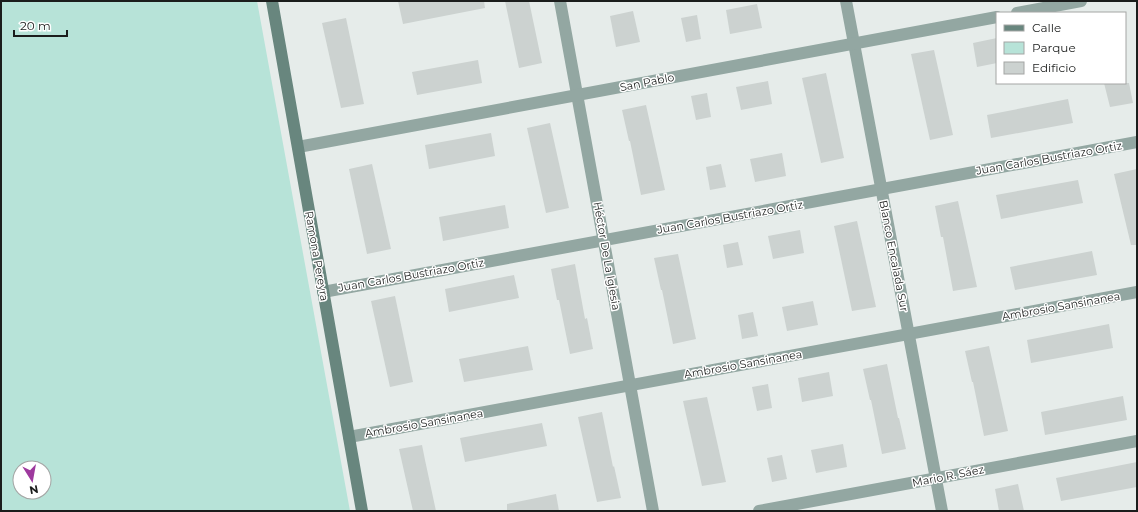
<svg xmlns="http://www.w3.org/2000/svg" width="1138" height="512" font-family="Montserrat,sans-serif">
	<rect width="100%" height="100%" fill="#e6ecea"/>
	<path fill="#b7e3d8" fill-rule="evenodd" d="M 1,1 L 257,1 L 350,511 L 1,511 ZM 20,468 L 44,468 L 44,492 L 20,492 Z"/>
	<g fill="#ccd2d0">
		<polygon points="398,1 484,1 485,8 403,24"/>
		<polygon points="505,1 529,1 542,63 519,68"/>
		<polygon points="757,4 762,28 730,34 726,10"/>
		<polygon points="633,11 640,42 616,47 610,16"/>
		<polygon points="697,15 701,39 686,42 681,18"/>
		<polygon points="346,18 364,104 341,108 322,23"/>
		<polygon points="997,38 997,63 977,67 973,43"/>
		<polygon points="934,50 953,135 930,140 911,54"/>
		<polygon points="478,60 482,83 417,95 412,72"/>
		<polygon points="826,73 844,158 821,163 802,78"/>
		<polygon points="768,81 772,104 741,110 736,87"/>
		<polygon points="1104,83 1129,83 1133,103 1110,107"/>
		<polygon points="707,93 711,117 696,120 691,96"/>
		<polygon points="1068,99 1073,123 991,138 987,115"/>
		<polygon points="646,105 665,190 641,195 630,141 629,141 622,110"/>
		<polygon points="550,123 569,208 546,213 527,128"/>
		<polygon points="491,133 495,156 429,169 425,145"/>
		<polygon points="782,153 786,176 755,182 750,159"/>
		<polygon points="372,164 391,249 367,254 349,169"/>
		<polygon points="721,164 726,187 710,190 706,167"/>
		<polygon points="1137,169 1137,245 1131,245 1114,174"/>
		<polygon points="1078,180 1083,203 1001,219 996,195"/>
		<polygon points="958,201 977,287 953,291 943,237 941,237 935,206"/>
		<polygon points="505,205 509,228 443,241 439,217"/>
		<polygon points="857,221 876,307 852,311 834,226"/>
		<polygon points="800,230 804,253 773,259 768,236"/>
		<polygon points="738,242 743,265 727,268 723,245"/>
		<polygon points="1092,251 1097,275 1015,290 1010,267"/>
		<polygon points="678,254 696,339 673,344 662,290 661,290 654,258"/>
		<polygon points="575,264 585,319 587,318 593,349 570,354 559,300 557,300 551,269"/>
		<polygon points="514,275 519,298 449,312 445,289"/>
		<polygon points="395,296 413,382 390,387 371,301"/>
		<polygon points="813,301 818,325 787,331 782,307"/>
		<polygon points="753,312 758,336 742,339 738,315"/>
		<polygon points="1109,324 1113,348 1031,363 1027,340"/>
		<polygon points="528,346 533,370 464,382 459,359"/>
		<polygon points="989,346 1008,431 984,436 973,382 972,382 965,351"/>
		<polygon points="887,364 898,418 899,418 906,449 882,454 871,400 870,400 863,369"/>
		<polygon points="829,372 833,396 802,402 798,378"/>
		<polygon points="768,384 772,408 757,411 752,387"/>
		<polygon points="1123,396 1127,420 1045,435 1041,412"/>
		<polygon points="707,397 726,482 702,486 683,401"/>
		<polygon points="602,412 613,467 614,466 621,498 597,502 578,417"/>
		<polygon points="542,423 547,446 465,462 460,438"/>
		<polygon points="843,444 847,467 816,473 811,450"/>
		<polygon points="422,445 425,460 436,511 413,511 399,449"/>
		<polygon points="782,455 787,479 772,482 767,458"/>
		<polygon points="1137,462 1137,487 1061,501 1056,478"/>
		<polygon points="1018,484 1024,511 999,511 995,489"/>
		<polygon points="556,494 559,511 507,511 507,504"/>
	</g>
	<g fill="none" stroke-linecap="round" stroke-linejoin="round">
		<g stroke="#93a7a2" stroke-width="12">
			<polyline points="560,1 653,511"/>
			<polyline points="846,1 942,511"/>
			<polyline points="1017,13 1081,1"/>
			<polyline points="298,147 997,17"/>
			<polyline points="323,292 1137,142"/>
			<polyline points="349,437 1137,292"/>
			<polyline points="759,511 1137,441"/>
		</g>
		<polyline stroke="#68867e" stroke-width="12" points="272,1 362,511"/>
	</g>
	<g text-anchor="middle" stroke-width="3" stroke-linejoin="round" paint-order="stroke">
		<g font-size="11" fill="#1b1d1c" stroke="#fff">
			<text transform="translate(647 82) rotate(-11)" y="4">San Pablo</text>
			<text transform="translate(1049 158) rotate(-10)" y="4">Juan Carlos Bustriazo Ortiz</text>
			<text transform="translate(730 217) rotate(-10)" y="4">Juan Carlos Bustriazo Ortiz</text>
			<text transform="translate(317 256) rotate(80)" y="4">Ramona Pereyra</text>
			<text transform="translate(607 256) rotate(80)" y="4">Héctor De La Iglesia</text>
			<text transform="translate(894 256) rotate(79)" y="4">Blanco Encalada Sur</text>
			<text transform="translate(411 275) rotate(-10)" y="4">Juan Carlos Bustriazo Ortiz</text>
			<text transform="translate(1061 306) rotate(-10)" y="4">Ambrosio Sansinanea</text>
			<text transform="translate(743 364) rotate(-10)" y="4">Ambrosio Sansinanea</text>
			<text transform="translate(424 423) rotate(-10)" y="4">Ambrosio Sansinanea</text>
			<text transform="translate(948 476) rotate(-11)" y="4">Mario R. Sáez</text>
		</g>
	</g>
	<rect width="1138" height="512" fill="none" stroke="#1b1d1c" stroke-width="4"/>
	<rect x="996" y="12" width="130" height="72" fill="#ffffff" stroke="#a4a5a4"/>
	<rect x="1004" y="25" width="20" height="6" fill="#68867e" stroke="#a4a5a4"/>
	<text x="1032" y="32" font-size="12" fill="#1b1d1c">Calle</text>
	<rect x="1004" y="42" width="20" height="12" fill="#b7e3d8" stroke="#a4a5a4"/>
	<text x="1032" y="52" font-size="12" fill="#1b1d1c">Parque</text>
	<rect x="1004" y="62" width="20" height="12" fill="#ccd2d0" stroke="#a4a5a4"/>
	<text x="1032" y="72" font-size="12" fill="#1b1d1c">Edificio</text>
	<g transform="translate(32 480) rotate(169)"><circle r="19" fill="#ffffff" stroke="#a4a5a4"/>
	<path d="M0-3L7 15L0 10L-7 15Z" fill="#9e399e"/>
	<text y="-6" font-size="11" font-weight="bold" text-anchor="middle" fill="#1b1d1c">N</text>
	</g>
	<path d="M14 30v6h53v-6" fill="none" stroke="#1b1d1c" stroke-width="2"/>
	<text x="20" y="30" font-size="12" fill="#1b1d1c" stroke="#ffffff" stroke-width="3" paint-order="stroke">20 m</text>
</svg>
